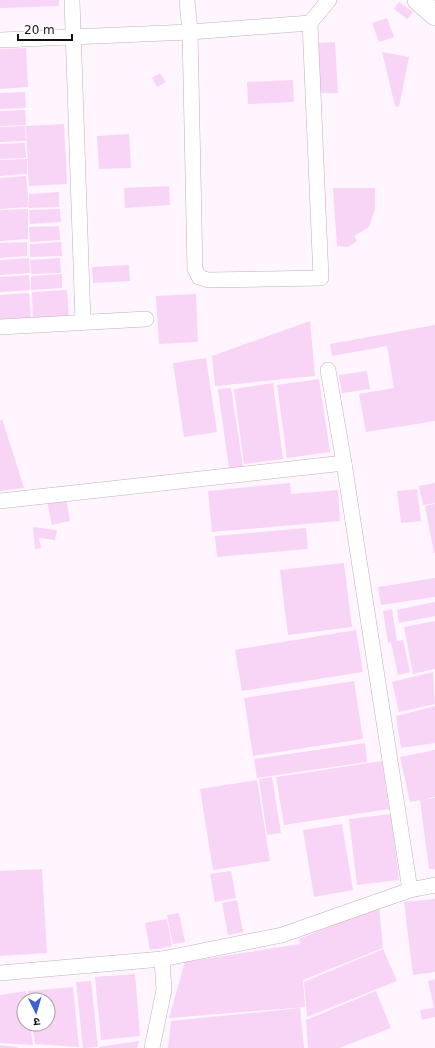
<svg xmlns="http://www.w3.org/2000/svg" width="435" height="1048" font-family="'DejaVu Sans','Noto Sans Devanagari',sans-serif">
	<rect width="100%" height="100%" fill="#fff5fe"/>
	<g fill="#f8d4f6">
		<polygon points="0,0 59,0 59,6 0,8"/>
		<polygon points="399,2 413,12 407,19 394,9"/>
		<polygon points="387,18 394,37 379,42 372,23"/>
		<polygon points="335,42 338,93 320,93 318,43"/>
		<polygon points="26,48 28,87 0,89 0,49"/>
		<polygon points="382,52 409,57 399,107 395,106"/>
		<polygon points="160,73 166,82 157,87 152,78"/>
		<polygon points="293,80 294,102 248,104 247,82"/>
		<polygon points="25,92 26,108 0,109 0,93"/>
		<polygon points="25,110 26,125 0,126 0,111"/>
		<polygon points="64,124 67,184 29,186 26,126"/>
		<polygon points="25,126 26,141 0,142 0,127"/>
		<polygon points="129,134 131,168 99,169 97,136"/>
		<polygon points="25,143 26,158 0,159 0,144"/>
		<polygon points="27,159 27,174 0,176 0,160"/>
		<polygon points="26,176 29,207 0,209 0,178"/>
		<polygon points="169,186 170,205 125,208 124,188"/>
		<polygon points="333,188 375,188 375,209 369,227 354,236 357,241 348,247 337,246"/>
		<polygon points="59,192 59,207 29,208 29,194"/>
		<polygon points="28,209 28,239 0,241 0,210"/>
		<polygon points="60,209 61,222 30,224 29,210"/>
		<polygon points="59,226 60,240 30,242 29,227"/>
		<polygon points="27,242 27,256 0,258 0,243"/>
		<polygon points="61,242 62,256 30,257 30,244"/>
		<polygon points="29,258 30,273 0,275 0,260"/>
		<polygon points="60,258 61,273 31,274 30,260"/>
		<polygon points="129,265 130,281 93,283 92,267"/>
		<polygon points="62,274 62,288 31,290 31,276"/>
		<polygon points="29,275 30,290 0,292 0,277"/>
		<polygon points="67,290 69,320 33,322 32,292"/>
		<polygon points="29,293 31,322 0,324 0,295"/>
		<polygon points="196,294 198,342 159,344 156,296"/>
		<polygon points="310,321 315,376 215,386 212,356"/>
		<polygon points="435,325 435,421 366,432 359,394 394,388 387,346 332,356 330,344"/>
		<polygon points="206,358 217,432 184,437 173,363"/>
		<polygon points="367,371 370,389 342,393 339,375"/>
		<polygon points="319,379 330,452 287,458 277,385"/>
		<polygon points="273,383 283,459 244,464 234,389"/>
		<polygon points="231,388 243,467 229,469 218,389"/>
		<polygon points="2,419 24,488 0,491 0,421"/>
		<polygon points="290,483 291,494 338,490 340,521 212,532 208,491"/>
		<polygon points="435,483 435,503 423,505 419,486"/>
		<polygon points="417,489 421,521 401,523 397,491"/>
		<polygon points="66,498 70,521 52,525 47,501"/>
		<polygon points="435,504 435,553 434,553 425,506"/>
		<polygon points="33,527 57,530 55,540 39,538 41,548 35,549"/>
		<polygon points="306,528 308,549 217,557 215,536"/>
		<polygon points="344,563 352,627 288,635 280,570"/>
		<polygon points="435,578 435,597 381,605 378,587"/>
		<polygon points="435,602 435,616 399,623 397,610"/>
		<polygon points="392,609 397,641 403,640 410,672 398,675 391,642 388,643 383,611"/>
		<polygon points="435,621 435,669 413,674 404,627"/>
		<polygon points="356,630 363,672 242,691 235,650"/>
		<polygon points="433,672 435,704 399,712 392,682"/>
		<polygon points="354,681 363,739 253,756 244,698"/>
		<polygon points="435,706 435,743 401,748 396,716"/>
		<polygon points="365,743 367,762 257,778 254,759"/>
		<polygon points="435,750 435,797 422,800 435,798 435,869 429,869 420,800 410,802 400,757"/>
		<polygon points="382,761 389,809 284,825 276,777"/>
		<polygon points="272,777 281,833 267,835 259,779"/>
		<polygon points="257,780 270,861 213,870 200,789"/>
		<polygon points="391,814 399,880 357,885 349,819"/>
		<polygon points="342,824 353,890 314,897 303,830"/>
		<polygon points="42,869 47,953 0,956 0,871"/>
		<polygon points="231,871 236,898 215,902 210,874"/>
		<polygon points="435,899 435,972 413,975 404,902"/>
		<polygon points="237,900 243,932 228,935 222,903"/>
		<polygon points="379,906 383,948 303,980 302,969 305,1007 169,1018 185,962 300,944 299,939"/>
		<polygon points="179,913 185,942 173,944 167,915"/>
		<polygon points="167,919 172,946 150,950 145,923"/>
		<polygon points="383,949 397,981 307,1017 304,982"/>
		<polygon points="135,974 140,1036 101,1040 95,977"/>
		<polygon points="435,979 435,1017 422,1020 420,1010 434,1008 428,981"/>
		<polygon points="91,981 98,1047 83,1048 76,982"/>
		<polygon points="73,987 79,1047 35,1044 32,1024 48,1024 48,1000 29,1000 28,991"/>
		<polygon points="26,991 27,1000 24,1000 24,1024 30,1024 33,1045 0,1043 0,995"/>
		<polygon points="376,991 391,1028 339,1048 308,1048 306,1020"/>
		<polygon points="300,1008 304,1048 168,1048 171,1021"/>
		<polygon points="139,1041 137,1048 99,1048 99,1047"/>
		<polygon points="0,1045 17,1047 17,1048 0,1048"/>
	</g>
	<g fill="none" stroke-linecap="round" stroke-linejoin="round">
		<g stroke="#bfb0bd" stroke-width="16">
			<g id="street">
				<polyline points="72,0 83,322"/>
				<polyline points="187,0 190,32 195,269 199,277 208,280 321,278 310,23 329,0"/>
				<polyline points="0,40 190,32 310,23"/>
				<polyline points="0,327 146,319"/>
				<polyline points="328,370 344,463 410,890"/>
				<polyline points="0,501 344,463"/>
				<polyline points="0,973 162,959 282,935 410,890 435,885"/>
				<polyline points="152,1048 164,990 162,959"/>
			</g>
		</g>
		<g stroke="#bfb0bd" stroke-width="22">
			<polyline id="secondary" points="418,0 435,15"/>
		</g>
		<use href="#street" stroke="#fff" stroke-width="15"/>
		<use href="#secondary" stroke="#fff" stroke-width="21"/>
	</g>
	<g transform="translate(36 1012) rotate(175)"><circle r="19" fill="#ffffff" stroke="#a19fa1"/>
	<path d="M0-3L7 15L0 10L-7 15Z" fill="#3b60d1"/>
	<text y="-6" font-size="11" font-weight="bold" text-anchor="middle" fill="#130e13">उ</text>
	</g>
	<path d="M18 34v6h54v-6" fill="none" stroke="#130e13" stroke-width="2"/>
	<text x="24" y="34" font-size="12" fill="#130e13" stroke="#ffffff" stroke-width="3" paint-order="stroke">20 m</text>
</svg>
